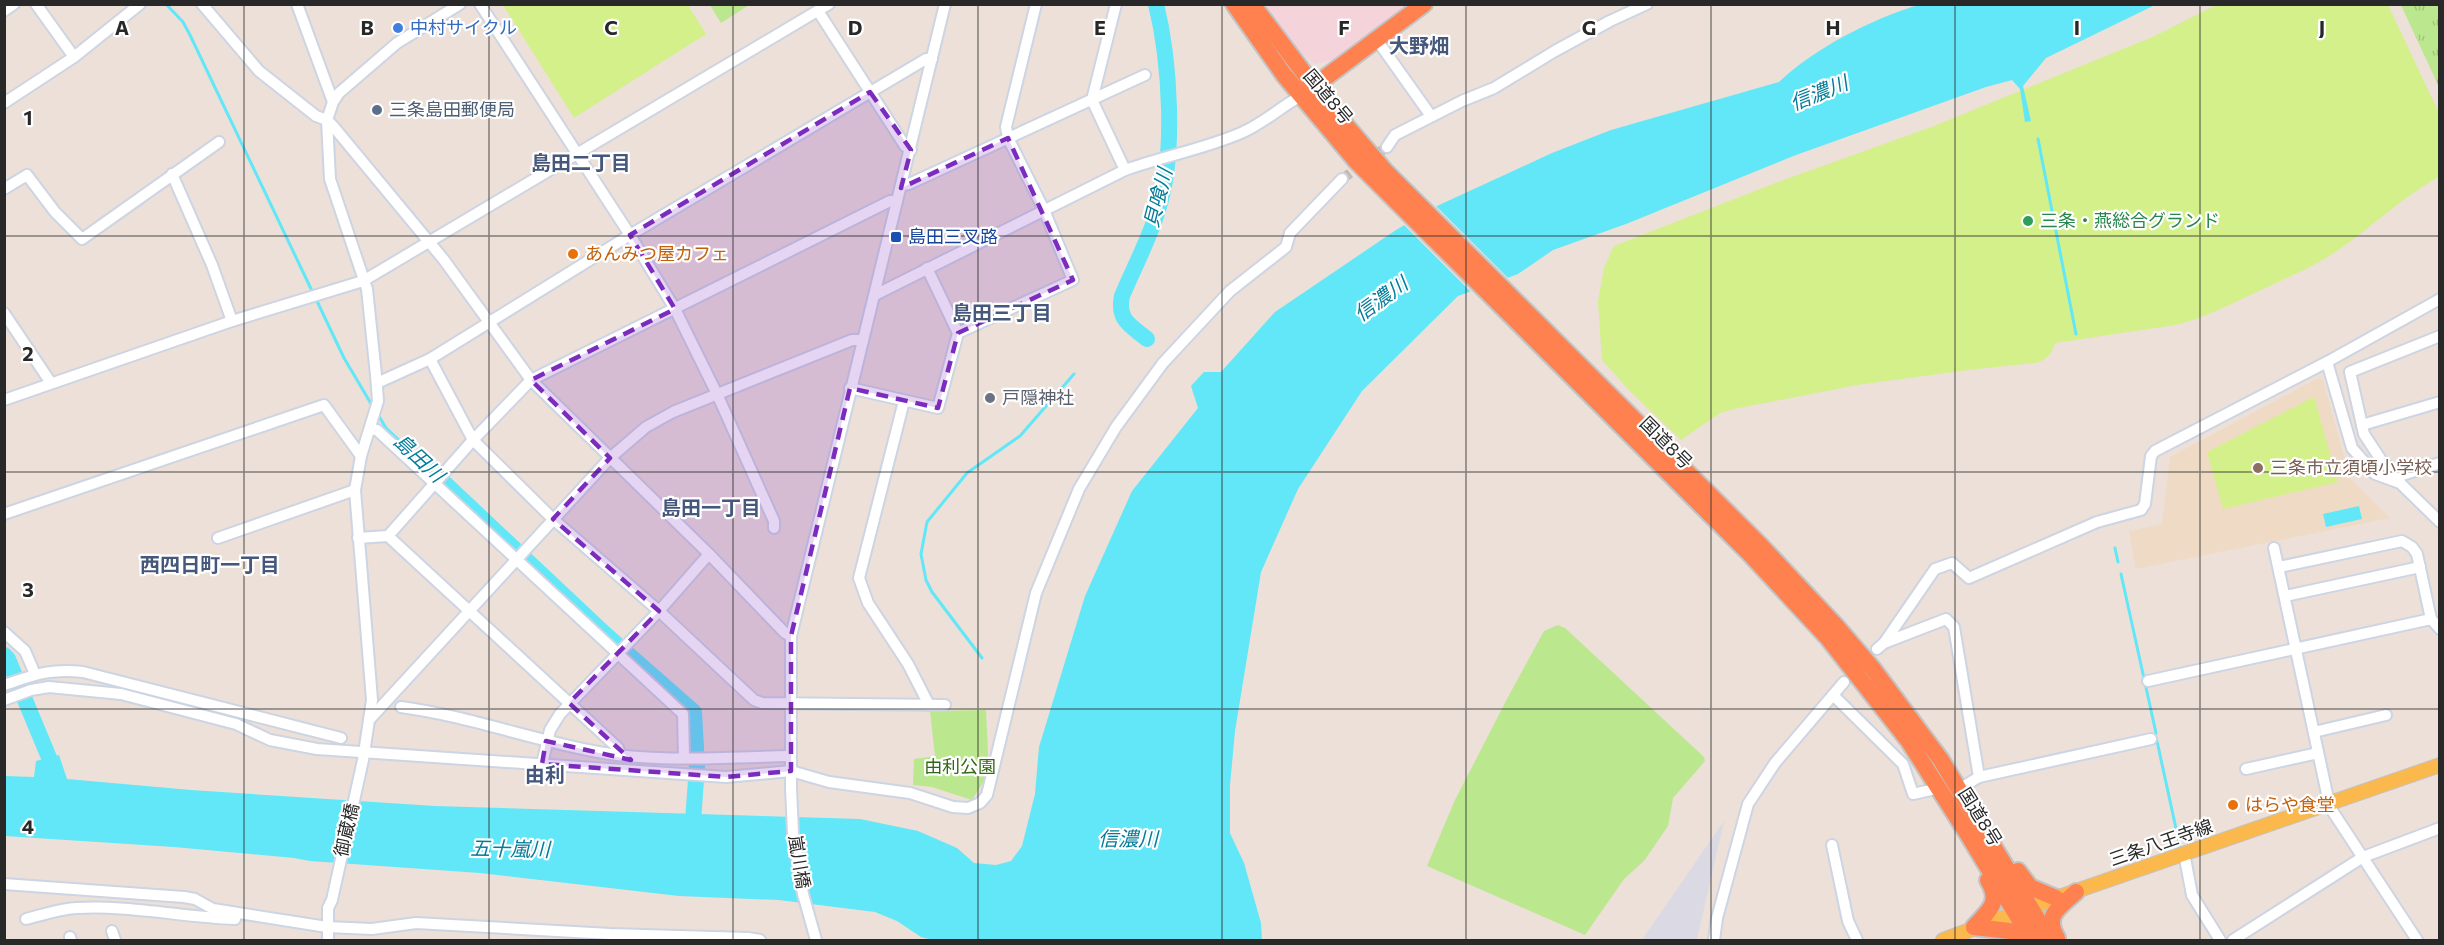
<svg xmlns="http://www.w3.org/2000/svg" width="2444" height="945" font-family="Commissioner,'Noto Sans JP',sans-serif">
	<defs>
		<pattern id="grass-tufts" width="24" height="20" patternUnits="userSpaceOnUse" patternTransform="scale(1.5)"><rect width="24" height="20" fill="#bbe78f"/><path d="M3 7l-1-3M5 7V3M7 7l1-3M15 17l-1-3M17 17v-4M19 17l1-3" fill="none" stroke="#a1c67b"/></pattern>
	</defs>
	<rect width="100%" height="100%" fill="#ece0d8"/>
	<polygon fill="#dbd9e3" points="1724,821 1697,939 1695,940 1642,940"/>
	<polygon fill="#efdbc5" points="2318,378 2323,380 2350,478 2390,518 2136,569 2129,531 2162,524 2170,457"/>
	<polygon fill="#f4d4da" points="1266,5 1411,5 1387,19 1332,60 1315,64 1301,53"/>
	<polygon fill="url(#grass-tufts)" points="2401,5 2439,5 2439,87"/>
	<g fill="#bbe78f">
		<polygon points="710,5 749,5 721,23"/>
		<polygon points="1558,625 1565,628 1704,757 1705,761 1673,798 1668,826 1644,861 1624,879 1585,935 1427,866 1455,800 1508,697 1544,631"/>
		<polygon points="986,710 989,773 972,800 932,787 913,785 914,759 935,756 930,711"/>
	</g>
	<g fill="#d4f08a">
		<polygon points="503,5 688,5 706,34 574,118"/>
		<path d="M 2216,5 L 2388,5 L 2439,113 L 2439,177 C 2400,198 2368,231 2331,255 C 2308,269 2284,279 2261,290 C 2233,303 2205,318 2175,325 L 2055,343 C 2051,355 2047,360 2035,363 L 1968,370 L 1857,385 L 1734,409 L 1720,413 L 1681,440 L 1630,391 L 1602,360 L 1598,302 L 1604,268 L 1614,246 L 1778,182 L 1934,126 L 2155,36 Z"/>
		<polygon points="2314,397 2338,482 2223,509 2207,452"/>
	</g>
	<g fill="#61e7f7">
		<path d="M 1921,4 L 2155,5 L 2046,58 L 2023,86 L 2031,121 L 2025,122 L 2020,89 L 2012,80 L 1986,87 L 1796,155 L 1626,224 L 1553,250 L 1518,274 L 1458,296 L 1362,391 L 1298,489 L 1261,572 L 1235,731 L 1230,785 L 1230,833 L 1244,863 L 1261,923 L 1262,940 L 933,940 L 921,937 L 897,921 L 875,912 L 779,900 L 679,896 L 480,873 L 310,861 L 294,858 L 174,847 L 5,836 L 4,776 L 34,777 L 36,761 L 59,755 L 67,779 L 191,790 L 435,806 L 860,819 L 918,831 L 957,848 L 974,863 L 996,865 L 1011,861 L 1022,846 L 1035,794 L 1039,747 L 1085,596 L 1132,491 L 1198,408 L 1191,386 L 1204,372 L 1221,372 L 1275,312 L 1396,230 L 1437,206 L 1552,153 L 1611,130 L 1779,82 C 1816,47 1872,19 1921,4 Z"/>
		<polygon points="2359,506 2362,519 2326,527 2323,514"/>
	</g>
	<polygon fill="#ece0d8" points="1434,204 1510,280 1473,294 1402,223"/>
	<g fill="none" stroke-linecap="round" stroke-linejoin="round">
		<g stroke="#61e7f7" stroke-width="3">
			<polyline points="166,4 183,22 190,35 313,293"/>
			<polyline points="2038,139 2076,334"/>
			<polyline points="316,299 344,358 373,407"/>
			<polyline points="377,413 386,428 420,460"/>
			<polyline points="2115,548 2118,562"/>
			<polyline points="2121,574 2156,733"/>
			<polyline points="982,658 932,592 926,580 921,554 927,522 967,473 1020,436 1074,374"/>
			<polyline points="2157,741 2180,847"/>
		</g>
		<g stroke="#61e7f7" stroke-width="16">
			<path d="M 1147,339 C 1130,325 1117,320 1122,296 C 1134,267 1149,240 1158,210 C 1176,155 1170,61 1156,4"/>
			<polyline points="420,460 604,633 694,712 697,766 692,835"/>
			<polyline points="4,655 8,659 50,760 52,779"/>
		</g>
		<polyline stroke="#c5bbb5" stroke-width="10" stroke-dasharray="10 5" stroke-linecap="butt" points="1342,179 1387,147"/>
		<g stroke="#cdd4e2" stroke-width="14">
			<g id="minor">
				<polyline points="36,4 74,57"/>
				<polyline points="202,4 259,71 316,116 327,120 330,179 367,289 376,375 378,401 361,456 355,490 372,700 363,760 332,900 328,908 328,940"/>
				<polyline points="297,4 333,102"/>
				<polyline points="460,4 397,43 339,93 333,102 327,120 333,126 444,260 531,380 709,554 785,633 791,636"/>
				<polyline points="480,4 630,235 675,309 717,394 774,521 774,528"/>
				<polyline points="1116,4 1092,100 1125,170"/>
				<polyline points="4,11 14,4"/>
				<polyline points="818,11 905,146 911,150"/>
				<polyline points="1377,40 1431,116"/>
				<polyline points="4,103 74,57 140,4"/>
				<polyline points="1387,147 1395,135 1462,101 1494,88 1555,51 1610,21 1647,4"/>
				<polyline points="172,174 212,265 232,321"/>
				<polyline points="902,185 909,184 1145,75"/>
				<polyline points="4,189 27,175 55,212 82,239 219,142"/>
				<path d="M 875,295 L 1125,170 C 1164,156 1204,149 1241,133 C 1263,124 1280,107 1301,96"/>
				<polyline points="4,313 51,383"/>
				<polyline points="958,333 1073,280 1044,210 1008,138 1006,127 1036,4"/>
				<polyline points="430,359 473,440 553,519 659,611 754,700 762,703 945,705"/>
				<polyline points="2327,362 2352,448 2375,474 2400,483 2440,522"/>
				<polyline points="377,383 430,359 630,235 926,59 932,59"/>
				<polyline points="850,388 938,408 958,333 927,268"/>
				<polyline points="4,400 232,321 363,281 829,4"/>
				<polyline points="904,401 859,578 868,603 908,664 929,705"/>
				<polyline points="2362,425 2440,402"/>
				<polyline points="370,429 377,430 683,714 684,757"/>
				<polyline points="2399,476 2440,463"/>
				<polyline points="2400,483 2399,476 2381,460 2364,434 2350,372 2440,336"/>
				<polyline points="4,514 324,405 361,456"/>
				<polyline points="388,536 618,748 620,755"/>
				<polyline points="218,538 355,490"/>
				<polyline points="358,538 388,536 473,440 531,380 890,201 897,201"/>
				<polyline points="2274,548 2329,803 2333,812 2417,940"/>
				<polyline points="2279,567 2402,541 2412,547 2417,554 2431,619"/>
				<polyline points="2285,596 2420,567"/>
				<polyline points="4,632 25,651 35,674"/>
				<polyline points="1884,643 1946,619 1954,627 1979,777"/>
				<polyline points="1877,649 1884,643 1935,569 1952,563 1969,578 2097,522 2141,510 2145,504 2151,456 2155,451 2327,362 2440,299"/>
				<polyline points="2148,681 2431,619 2440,629"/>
				<path d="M 4,685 C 34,675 51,668 83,672 L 341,738"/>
				<polyline points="1833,695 1903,764 1913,794 1940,788"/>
				<polyline points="4,700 31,690 49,687 121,694 236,724 270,740 317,749 726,777 791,771 829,782 910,793 953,807 968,808 980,803 987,795 1036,593 1079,489 1116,427 1163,363 1230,291 1286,247 1290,233 1342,179"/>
				<path d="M 401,707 C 468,716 532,740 598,752 C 657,763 730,757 791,756"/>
				<polyline points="369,720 610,458 646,427 673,412 852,340 863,340"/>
				<polyline points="2314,732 2386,715"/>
				<polyline points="542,764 550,730 560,714 659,611 709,554"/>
				<polyline points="2246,769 2318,753"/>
				<polyline points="1959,789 1979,777 2151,739"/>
				<polyline points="1832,845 1848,921 1857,940"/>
				<polyline points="2184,853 2192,895 2220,940"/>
				<polyline points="4,884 184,897 195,899 213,909 327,927 372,929 416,923 610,934 748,938 760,940"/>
				<path d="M 26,919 C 42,915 59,909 76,908 C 130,905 182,917 235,919"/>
				<polyline points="112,931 115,940"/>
				<polyline points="70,937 71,940"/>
				<polyline points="816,940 803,894 793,833 791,788 791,636 945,4"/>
				<polyline points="1714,940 1717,918 1748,804 1775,763 1844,682"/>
				<polyline points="2233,940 2363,857 2440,828"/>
			</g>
		</g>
		<g stroke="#c3c3c3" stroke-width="16">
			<polyline id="major" points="1943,940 2056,898 2440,765"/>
		</g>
		<g stroke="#c3c3c3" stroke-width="20">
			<g id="highway">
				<polyline points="1234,4 1284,75 1357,162 1750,554 1828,638 1908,740 1967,833 2032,940"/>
				<polyline points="1252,4 1325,101 1385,171 1761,546 1836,626 1873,669 1941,760 2050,940"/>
				<polyline points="1306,92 1424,4"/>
				<polyline points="2018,871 2030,887 2056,898"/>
				<path d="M 1974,927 C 1988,911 2002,903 1988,880"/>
				<polyline points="1974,927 2010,931 2023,940"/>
				<path d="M 2057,938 C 2043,915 2060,907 2076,892"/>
			</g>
		</g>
		<use href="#minor" stroke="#fff" stroke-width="10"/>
		<use href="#major" stroke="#fbb84d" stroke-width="14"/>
		<use href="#highway" stroke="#ff814f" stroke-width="16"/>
	</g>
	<path fill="#7b2cbf" fill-opacity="0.2" stroke="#7b2cbf" stroke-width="4.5" stroke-dasharray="12 8" stroke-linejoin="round" d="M 870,92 L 911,150 L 901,188 L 1008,138 L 1073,280 L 958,333 L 938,408 L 850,388 L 791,636 L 791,771 L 726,777 L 542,764 L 546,741 L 631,760 L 569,703 L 659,611 L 553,519 L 610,458 L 531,380 L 675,309 L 630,235 Z"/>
	<path fill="none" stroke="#282828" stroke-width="1.5" stroke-opacity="0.55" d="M 244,4 L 244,940M 489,4 L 489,940M 733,4 L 733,940M 978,4 L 978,940M 1222,4 L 1222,940M 1466,4 L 1466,940M 1711,4 L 1711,940M 1955,4 L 1955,940M 2200,4 L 2200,940M 4,236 L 2440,236M 4,472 L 2440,472M 4,709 L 2440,709"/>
	<circle fill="#3f7fe0" stroke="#fff" stroke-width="2" cx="398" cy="28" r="6"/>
	<circle fill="#5c6f8a" stroke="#fff" stroke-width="2" cx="377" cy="110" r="6"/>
	<circle fill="#2e9e5b" stroke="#fff" stroke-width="2" cx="2028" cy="221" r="6"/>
	<rect fill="#1a4fb4" stroke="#fff" stroke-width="2" x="890" y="231" width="12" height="12" rx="3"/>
	<g fill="#e8710a" stroke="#fff" stroke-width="2">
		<circle cx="573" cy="254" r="6"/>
		<circle cx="2233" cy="805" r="6"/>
	</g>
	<circle fill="#6b7280" stroke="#fff" stroke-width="2" cx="990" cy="398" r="6"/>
	<circle fill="#8d6e63" stroke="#fff" stroke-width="2" cx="2258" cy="468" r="6"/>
	<g text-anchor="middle" stroke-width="4.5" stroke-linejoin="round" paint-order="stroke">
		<g font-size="18" fill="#366cbe" stroke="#fff" text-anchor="start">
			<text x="410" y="34">中村サイクル</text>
		</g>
		<g font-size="18" fill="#282828" stroke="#fff">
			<text transform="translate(1328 97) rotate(50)" y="6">国道8号</text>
			<text transform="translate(1666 443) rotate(45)" y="6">国道8号</text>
			<text transform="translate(1980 817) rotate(58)" y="6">国道8号</text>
			<text transform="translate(347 830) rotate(-77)" y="6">御蔵橋</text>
			<text transform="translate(2161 843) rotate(-19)" y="6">三条八王寺線</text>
			<text transform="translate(799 862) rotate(81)" y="6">嵐川橋</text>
		</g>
		<g font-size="18" fill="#4e5e75" stroke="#fff" text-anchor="start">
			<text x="389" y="116">三条島田郵便局</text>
		</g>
		<g font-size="18" fill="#27864d" stroke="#fff" text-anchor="start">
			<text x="2040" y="227">三条・燕総合グランド</text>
		</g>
		<g font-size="18" fill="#164399" stroke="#fff" text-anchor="start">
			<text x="908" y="243">島田三叉路</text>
		</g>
		<g font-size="18" fill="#c56008" stroke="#fff" text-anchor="start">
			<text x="585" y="260">あんみつ屋カフェ</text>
			<text x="2245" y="811">はらや食堂</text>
		</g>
		<g font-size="18" fill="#5b616d" stroke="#fff" text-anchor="start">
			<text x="1002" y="404">戸隠神社</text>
		</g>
		<g font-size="18" fill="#785e54" stroke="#fff" text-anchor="start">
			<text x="2270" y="474">三条市立須頃小学校</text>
		</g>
		<g font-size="18" fill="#326914" stroke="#fff">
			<text x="960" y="773">由利公園</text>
		</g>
		<g font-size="20" font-weight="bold" fill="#45577b" stroke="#fff">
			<text x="1419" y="53">大野畑</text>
			<text x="581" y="170">島田二丁目</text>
			<text x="1002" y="320">島田三丁目</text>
			<text x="711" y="515">島田一丁目</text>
			<text x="210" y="572">西四日町一丁目</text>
			<text x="545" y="782">由利</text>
		</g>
		<g font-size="20" font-style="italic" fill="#047c99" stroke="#fff">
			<text transform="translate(1819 93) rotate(-22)" y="7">信濃川</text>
			<text transform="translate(1158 198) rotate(-76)" y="7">貝喰川</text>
			<text transform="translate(1381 299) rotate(-36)" y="7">信濃川</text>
			<text transform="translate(419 458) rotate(43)" y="7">島田川</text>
			<text x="1128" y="846">信濃川</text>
			<text transform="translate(510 849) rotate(1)" y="7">五十嵐川</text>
		</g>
	</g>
	<g font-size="20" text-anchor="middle" font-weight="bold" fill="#282828" stroke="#fff" stroke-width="4.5" stroke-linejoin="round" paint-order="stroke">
		<text x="122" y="35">A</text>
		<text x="367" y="35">B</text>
		<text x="611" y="35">C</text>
		<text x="855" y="35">D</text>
		<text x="1100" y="35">E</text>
		<text x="1344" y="35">F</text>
		<text x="1589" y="35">G</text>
		<text x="1833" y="35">H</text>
		<text x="2077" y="35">I</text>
		<text x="2322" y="35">J</text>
		<text x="28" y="125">1</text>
		<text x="28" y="361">2</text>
		<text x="28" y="597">3</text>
		<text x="28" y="834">4</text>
	</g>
	<rect width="2444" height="945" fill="none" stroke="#282828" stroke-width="12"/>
</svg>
